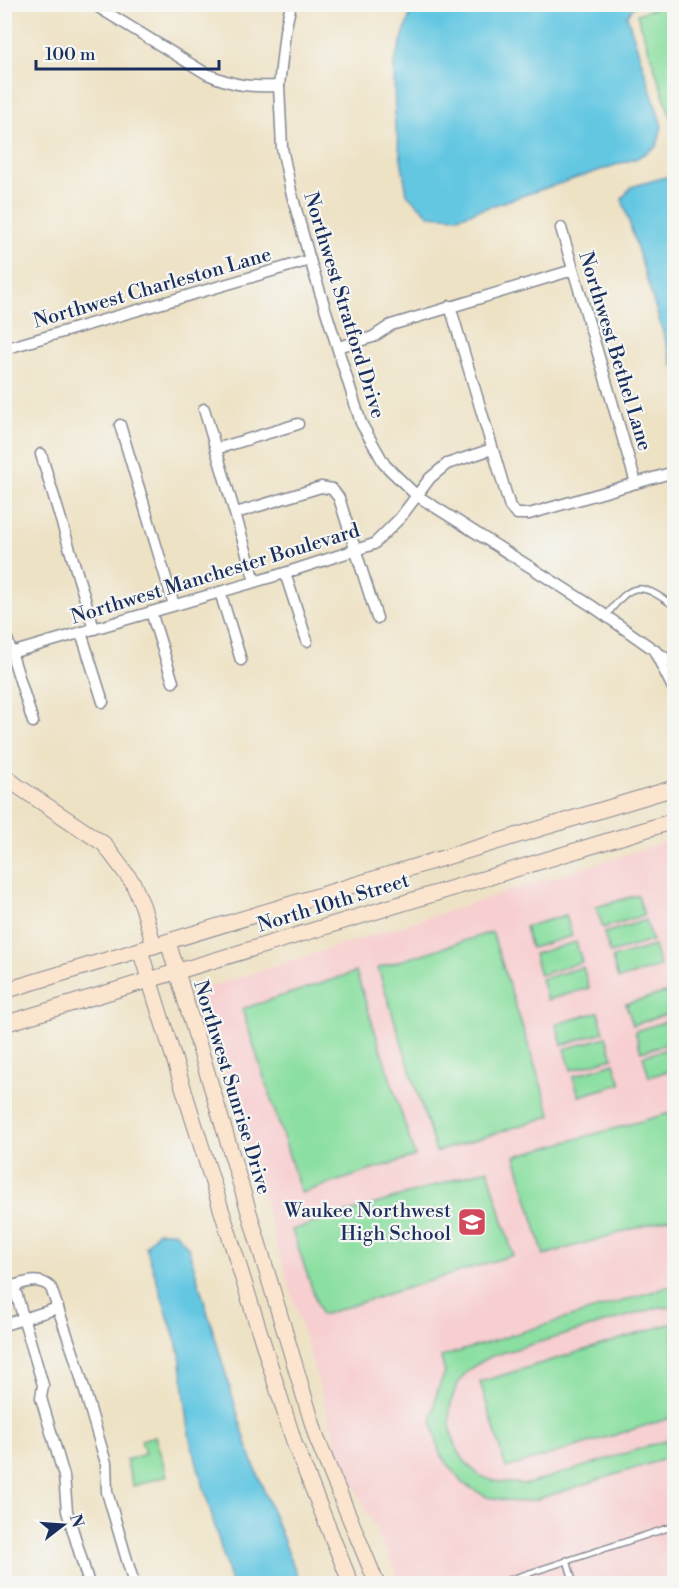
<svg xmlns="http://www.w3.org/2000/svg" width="679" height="1588" font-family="'Libre Bodoni',serif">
	<rect width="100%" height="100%" fill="#f6f6f2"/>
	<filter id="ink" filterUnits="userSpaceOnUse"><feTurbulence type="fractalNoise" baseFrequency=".0167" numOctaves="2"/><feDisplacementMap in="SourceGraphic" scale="12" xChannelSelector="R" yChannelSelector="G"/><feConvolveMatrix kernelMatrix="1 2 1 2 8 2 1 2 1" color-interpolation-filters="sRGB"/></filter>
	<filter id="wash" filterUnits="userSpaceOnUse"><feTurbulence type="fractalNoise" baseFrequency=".008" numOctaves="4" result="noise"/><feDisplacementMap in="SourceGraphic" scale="24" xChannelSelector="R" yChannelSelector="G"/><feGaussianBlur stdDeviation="1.35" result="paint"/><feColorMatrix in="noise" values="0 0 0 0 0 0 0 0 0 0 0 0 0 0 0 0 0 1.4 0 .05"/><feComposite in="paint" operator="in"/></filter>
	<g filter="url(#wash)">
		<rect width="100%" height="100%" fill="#eee2c5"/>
		<polygon fill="#f7cfd0" points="674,839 674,1583 401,1583 340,1455 200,990"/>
		<g fill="#8bdfa1" stroke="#538780" stroke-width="1.5">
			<polygon points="668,4 674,5 674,29 672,30 674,40 674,127 637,14"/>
			<polygon points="638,895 644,915 603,928 596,907"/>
			<polygon points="566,915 572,936 531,948 525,927"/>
			<polygon points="646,920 652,941 610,953 604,933"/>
			<polygon points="492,932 551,1116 436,1152 378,968"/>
			<polygon points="576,942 582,962 540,975 534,954"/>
			<polygon points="654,946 660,967 618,979 612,958"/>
			<polygon points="583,967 589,988 547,1000 541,979"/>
			<polygon points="356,972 415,1156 301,1193 242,1009"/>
			<polygon points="668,992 674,1012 633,1025 626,1004"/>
			<polygon points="598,1012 604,1032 562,1045 556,1024"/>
			<polygon points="674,1019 674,1042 641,1052 635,1031"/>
			<polygon points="606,1037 613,1058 571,1070 565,1049"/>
			<polygon points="674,1047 674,1069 649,1077 643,1056"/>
			<polygon points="614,1063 621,1084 579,1096 573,1076"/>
			<polygon points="674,1112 674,1217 544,1255 515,1156"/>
			<polygon points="488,1169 513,1255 321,1315 292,1230"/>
			<path d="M 674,1285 L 674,1308 L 659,1307 L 492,1356 C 484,1360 474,1365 468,1371 C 439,1400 446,1450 478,1474 C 491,1483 512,1483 528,1484 L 674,1438 L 674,1456 L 535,1500 L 517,1502 L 487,1497 L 462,1483 L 439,1452 L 432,1420 L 437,1391 L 445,1373 L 441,1357 Z"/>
			<polygon points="673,1323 674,1417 506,1468 480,1382"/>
			<polygon points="155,1436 167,1476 133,1486 126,1460 145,1454 141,1440"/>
		</g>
		<g fill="#64c7e2" stroke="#407ba0" stroke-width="1.5">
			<polygon points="413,5 635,5 627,16 662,126 657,146 637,158 458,217 429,215 407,194 395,124 394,64"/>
			<polygon points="669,176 674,179 674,368 622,199 631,187"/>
			<polygon points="157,1232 175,1232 188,1247 249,1452 299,1580 299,1583 231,1583 190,1439 180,1354 146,1247"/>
		</g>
	</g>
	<g filter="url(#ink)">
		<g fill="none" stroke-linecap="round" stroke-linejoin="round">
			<g stroke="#848892" stroke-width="8">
				<g id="lane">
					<path d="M 606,616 C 632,582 639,581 674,606"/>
					<polyline points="567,1560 574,1584"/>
					<polyline points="496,1584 674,1526"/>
				</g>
			</g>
			<g stroke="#848892" stroke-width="13">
				<g id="street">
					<path d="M 93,4 L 207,74 C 235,86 249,87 279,86"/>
					<polyline points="291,4 285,31 279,86 282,148 291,191 310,260 361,423 385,465 416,495 592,606 674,664"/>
					<polyline points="561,228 636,483"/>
					<polyline points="450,306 510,507 517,514 529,514 674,472"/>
					<polyline points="338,347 373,337 391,325 573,270"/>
					<polyline points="4,349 310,260"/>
					<polyline points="204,409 255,581"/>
					<polyline points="120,425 174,605"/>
					<polyline points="216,449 298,424"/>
					<polyline points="41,454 94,629"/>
					<polyline points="236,513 321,487 332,489 339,498 377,618"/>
					<polyline points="285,573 307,641"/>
					<polyline points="220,592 241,660"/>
					<polyline points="151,612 173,682"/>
					<polyline points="4,629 33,722"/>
					<polyline points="81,632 103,702"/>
					<polyline points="654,650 674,690"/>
					<polyline points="4,655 285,573 374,544 400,518 430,478 447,464 492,449"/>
					<polyline points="14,1286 43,1385 41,1398 64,1476 67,1511 89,1584"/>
					<path d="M 4,1289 C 19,1284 39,1275 51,1288 L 76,1361 L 106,1463 L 107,1492 L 134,1584"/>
					<polyline points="4,1325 58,1308"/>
				</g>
			</g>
			<g stroke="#848892" stroke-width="17">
				<g id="secondary">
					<polyline points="4,775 16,785 104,844 133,883 143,907 154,946"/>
					<polyline points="168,942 317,1439 377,1584"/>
					<polyline points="140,950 295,1445 351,1584"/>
					<polyline points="4,991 674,788"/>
					<polyline points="4,1024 674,821"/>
				</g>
			</g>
			<use href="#lane" stroke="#fff" stroke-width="5"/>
			<use href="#street" stroke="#fff" stroke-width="10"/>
			<use href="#secondary" stroke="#fce5cf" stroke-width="15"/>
		</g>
	</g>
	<defs>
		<g id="school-square" transform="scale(1.5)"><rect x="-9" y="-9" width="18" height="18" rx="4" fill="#d1495b" stroke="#f6f6f2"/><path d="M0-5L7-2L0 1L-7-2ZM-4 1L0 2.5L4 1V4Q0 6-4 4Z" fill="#fff"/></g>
	</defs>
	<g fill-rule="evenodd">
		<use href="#school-square" x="472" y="1222"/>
	</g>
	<g text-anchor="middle" stroke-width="4.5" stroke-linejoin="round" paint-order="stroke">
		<g font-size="20" fill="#1b2f5e" stroke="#f6f6f2">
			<text transform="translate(152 287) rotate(-16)" y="7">Northwest Charleston Lane</text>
			<text transform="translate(345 305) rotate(73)" y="7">Northwest Stratford Drive</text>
			<text transform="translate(616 351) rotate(73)" y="7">Northwest Bethel Lane</text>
			<text transform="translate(215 573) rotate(-17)" y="7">Northwest Manchester Boulevard</text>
			<text transform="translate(333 902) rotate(-17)" y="7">North 10th Street</text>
			<text transform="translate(233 1087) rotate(73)" y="7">Northwest Sunrise Drive</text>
		</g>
		<g font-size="20" fill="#1b2f5e" stroke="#f6f6f2" text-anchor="end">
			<text x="451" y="1217">Waukee Northwest<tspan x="451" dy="23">High School</tspan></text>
		</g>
	</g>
	<rect width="679" height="1588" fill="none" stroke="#f6f6f2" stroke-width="24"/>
	<g transform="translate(63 1525) rotate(73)" stroke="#f6f6f2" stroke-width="4.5" paint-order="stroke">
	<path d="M0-4.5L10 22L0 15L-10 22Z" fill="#1b2f5e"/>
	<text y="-9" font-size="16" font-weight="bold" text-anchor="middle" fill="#1b2f5e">N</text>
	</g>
	<path d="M36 60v9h183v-9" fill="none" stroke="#1b2f5e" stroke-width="3"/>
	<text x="45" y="60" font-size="18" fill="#1b2f5e" stroke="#f6f6f2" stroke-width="4.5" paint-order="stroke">100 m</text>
</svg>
